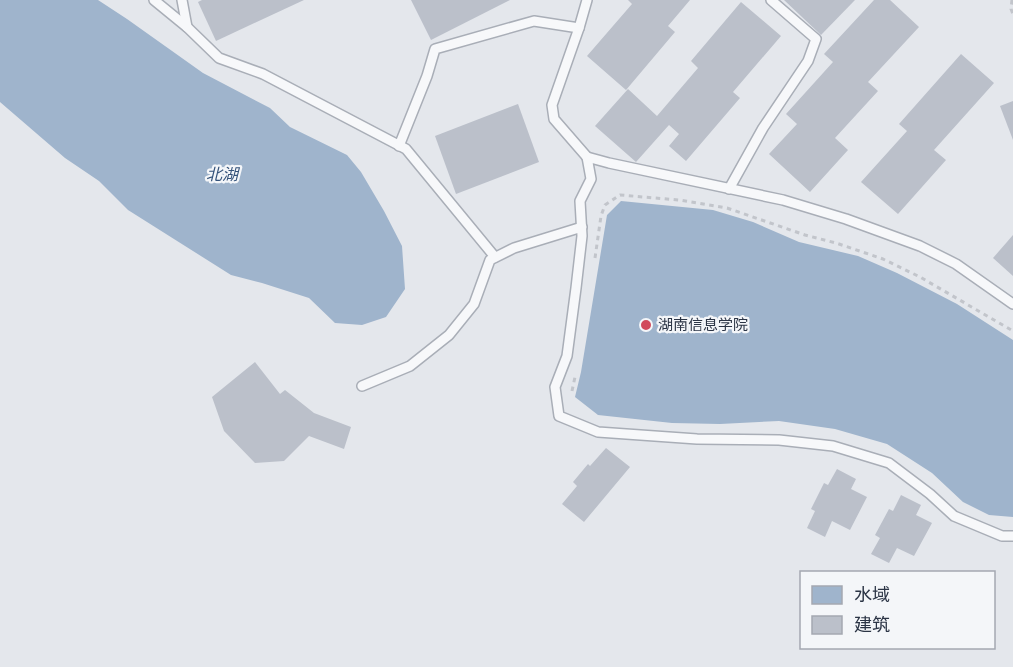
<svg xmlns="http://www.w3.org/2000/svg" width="1013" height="667" font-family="Barlow,'Noto Sans SC',sans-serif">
	<rect width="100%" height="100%" fill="#e4e7ec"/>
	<g fill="#9fb4cc">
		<polygon points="0,0 98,0 127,19 203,73 270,108 290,127 347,155 361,172 384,211 402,246 405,289 386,317 362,325 335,323 309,298 262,283 231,275 128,210 99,181 65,158 0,102"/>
		<polygon points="621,201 713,210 753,222 799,242 858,256 897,273 957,304 1013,340 1013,517 989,515 963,502 932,473 887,444 835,429 779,421 720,424 672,423 598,415 575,397 581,372 607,215"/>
	</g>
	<g fill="#bbc0ca">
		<polygon points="202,0 304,0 216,41 198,2"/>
		<polygon points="411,0 510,0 431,40"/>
		<polygon points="628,0 690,0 668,26 675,32 626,90 587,56 632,4"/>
		<polygon points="784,0 855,0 821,35"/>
		<polygon points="874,0 890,0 919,27 868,82 878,91 835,138 848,150 810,192 769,154 797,124 786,114 833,62 824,54"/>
		<polygon points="741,2 781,36 733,92 740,98 686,161 669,146 679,134 669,125 636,162 595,126 628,89 657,116 698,68 691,61"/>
		<polygon points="961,54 994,83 934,150 946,160 898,214 861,182 907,131 899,124"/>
		<polygon points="1013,101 1013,140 1000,106"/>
		<polygon points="518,104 539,162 456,194 435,136"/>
		<polygon points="1013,235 1013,276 993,258"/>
		<polygon points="255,362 280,394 285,390 314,413 351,427 344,449 309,436 284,461 255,463 224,431 212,397"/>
		<polygon points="606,448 630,467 584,522 562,504 577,486 573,482 588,464 590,466"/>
		<polygon points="837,469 856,479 851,489 867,497 850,530 832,521 825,537 807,528 815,511 811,509 824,483 828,485"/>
		<polygon points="901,495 921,505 916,515 932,523 914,556 897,548 889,563 871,554 880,538 875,535 889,509 893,511"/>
	</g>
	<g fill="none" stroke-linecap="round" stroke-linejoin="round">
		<g stroke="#a9aeb7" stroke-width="12">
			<g id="service">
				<polyline points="154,0 187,27 219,58 263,74 406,149 495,257"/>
				<polyline points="182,0 187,27"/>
				<polyline points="399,146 427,76 435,49 534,21 579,28"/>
				<polyline points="587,157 554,119 552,105 579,28 587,0"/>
				<polyline points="729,189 763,128 808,61 816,39 771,0"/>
				<polyline points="1013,304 956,264 920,246 846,219 783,200 609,163 587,157 591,179 580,201 582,236 576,288 567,356 555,387 559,416 598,432 697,439 779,440 833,446 889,463 930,494 954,516 1002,536 1013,536"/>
				<polyline points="362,386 410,366 449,335 474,304 490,260 514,248 582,227"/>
			</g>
		</g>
		<g stroke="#c2c5cb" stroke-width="3" stroke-dasharray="4.5 4.5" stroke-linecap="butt">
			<polyline points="1012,0 1011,9 1013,14"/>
			<polyline points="595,258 601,216 605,205 620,195 679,200 727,208 805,235 836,243 883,259 920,277 1013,331"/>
			<polyline points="572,391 575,377"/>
		</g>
		<use href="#service" stroke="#f7f8fa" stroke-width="9"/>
	</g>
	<circle fill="#d1495b" stroke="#f4f6f9" stroke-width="2" cx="646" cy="325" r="6"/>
	<g text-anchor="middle" stroke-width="4.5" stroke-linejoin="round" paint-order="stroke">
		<g font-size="15" fill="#2b3445" stroke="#f4f6f9" text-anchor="start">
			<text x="658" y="330">湖南信息学院</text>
		</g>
		<g font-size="16" font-style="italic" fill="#34527a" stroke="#f4f6f9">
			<text x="222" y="180">北湖</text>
		</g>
	</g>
	<rect x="800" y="571" width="195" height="78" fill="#f4f6f9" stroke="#a4a8b1" stroke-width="1.5"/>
	<rect x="812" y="586" width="30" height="18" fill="#9fb4cc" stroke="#a4a8b1" stroke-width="1.5"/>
	<text x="854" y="601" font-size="18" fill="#2b3445">水域</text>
	<rect x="812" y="616" width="30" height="18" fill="#bbc0ca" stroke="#a4a8b1" stroke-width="1.5"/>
	<text x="854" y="631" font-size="18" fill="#2b3445">建筑</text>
</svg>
